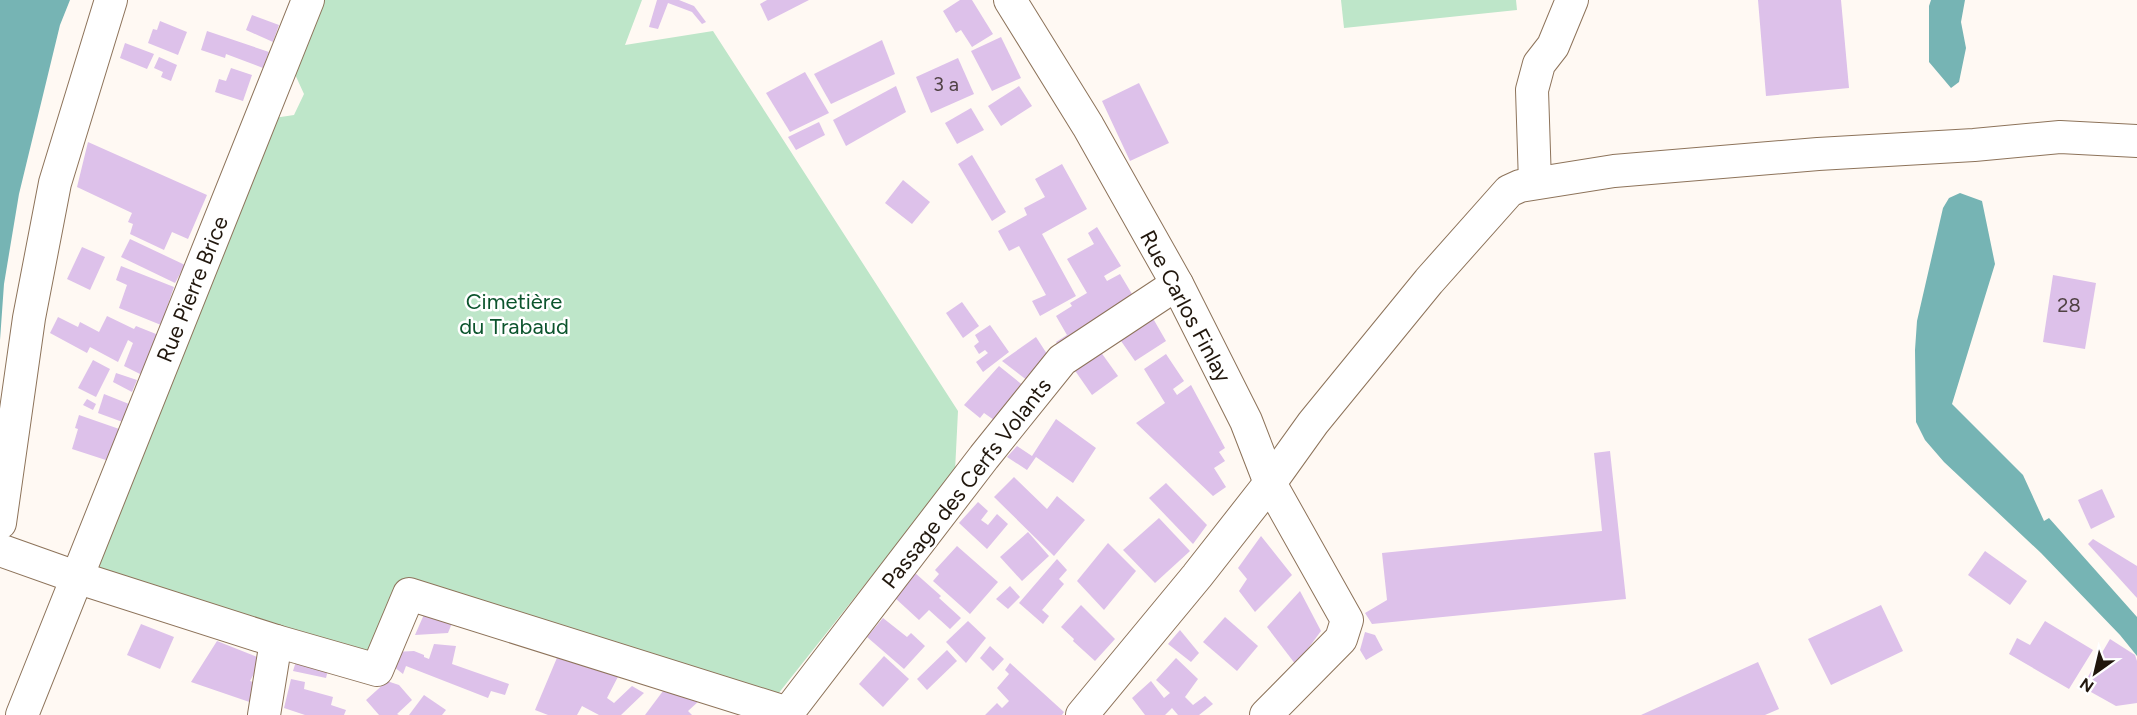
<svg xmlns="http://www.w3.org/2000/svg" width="2137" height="715" font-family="Figtree,sans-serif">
	<rect width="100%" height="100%" fill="#fff9f3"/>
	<g fill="#bee6c9">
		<polygon points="321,0 642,0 625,45 713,31 958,411 955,471 774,699 405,584 372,658 95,568 274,118 294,115 304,94 293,70"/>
		<polygon points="1341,0 1516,0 1517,10 1344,28"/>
	</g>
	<g fill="#76b4b4">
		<polygon points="0,0 70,0 60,25 19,194 4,284 0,340"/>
		<polygon points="1931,0 1965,0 1961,22 1966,48 1959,82 1951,88 1929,62 1929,6"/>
		<polygon points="1960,193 1982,201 1995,264 1952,404 2023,475 2044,521 2049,518 2137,617 2137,656 2120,635 2041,553 1944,462 1925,440 1916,422 1915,350 1917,321 1943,208 1949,198"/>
	</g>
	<g fill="#ddc1ea">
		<polygon points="657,0 679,0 694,6 706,22 702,24 692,12 668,3 658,29 649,27"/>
		<polygon points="767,0 809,0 768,21 760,4"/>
		<polygon points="960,0 972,0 993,34 972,47 961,30 956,33 943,11"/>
		<polygon points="1758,0 1841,0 1849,88 1766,96"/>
		<polygon points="252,15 279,25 273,42 246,30"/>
		<polygon points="160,21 187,32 178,55 148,43 153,29 157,30"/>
		<polygon points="207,31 269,52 263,68 226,54 225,58 201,50"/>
		<polygon points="1001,37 1021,78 992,91 971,51"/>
		<polygon points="882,40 895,74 831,104 814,74"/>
		<polygon points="125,43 154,54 147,69 120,58"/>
		<polygon points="159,57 177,65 171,81 161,77 163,72 154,68"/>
		<polygon points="958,58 974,94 931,113 916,77"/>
		<polygon points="231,68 252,75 243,101 215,92 219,79 226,81"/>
		<polygon points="805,72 829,113 790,132 766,93"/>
		<polygon points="1139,83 1169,143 1130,161 1102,101"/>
		<polygon points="896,86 906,112 846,146 833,120"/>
		<polygon points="1019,86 1032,106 1001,126 988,106"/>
		<polygon points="971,108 984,130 957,144 945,123"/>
		<polygon points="819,122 825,135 796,150 788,137"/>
		<polygon points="88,142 207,195 188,239 172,232 164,250 130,234 133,224 128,222 132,213 77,187"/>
		<polygon points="972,155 1006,212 992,221 958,164"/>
		<polygon points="1062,164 1087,209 1042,234 1076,296 1040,316 1032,301 1046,295 1019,246 1009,251 998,231 1027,215 1024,208 1045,197 1035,179"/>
		<polygon points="903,180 930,202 912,224 885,203"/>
		<polygon points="1097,227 1121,266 1104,276 1107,281 1120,274 1138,304 1060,349 1056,342 1067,335 1056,316 1072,306 1070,303 1087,293 1067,259 1094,244 1088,233"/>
		<polygon points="130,239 185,265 175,283 121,257"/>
		<polygon points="82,247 105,257 90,290 67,279"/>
		<polygon points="121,266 174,287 161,325 119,308 127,285 116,280"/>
		<polygon points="2053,275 2096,283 2085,349 2043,342"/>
		<polygon points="962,302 979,326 963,338 946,313"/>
		<polygon points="1147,308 1166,341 1135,361 1121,341 1112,347 1105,337"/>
		<polygon points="107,316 134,329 136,326 161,336 146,377 124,366 133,343 128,340 118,362 90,347 87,353 50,333 58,317 78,327 80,322 99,332"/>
		<polygon points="990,325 1009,352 983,372 976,362 988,353 985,350 979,354 974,346 979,342 975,335"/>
		<polygon points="1036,337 1049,357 1028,381 1002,361"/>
		<polygon points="1095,344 1118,376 1092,395 1069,362"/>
		<polygon points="1166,354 1184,381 1173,389 1177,395 1191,385 1225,448 1219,452 1225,461 1214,468 1226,487 1213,496 1136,423 1165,403 1144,369"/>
		<polygon points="93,360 110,369 96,397 78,388"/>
		<polygon points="999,366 1030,391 1004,427 984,413 980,418 964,405"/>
		<polygon points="116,373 137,380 132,392 113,382"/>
		<polygon points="104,394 134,406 128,424 98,413"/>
		<polygon points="87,399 96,404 93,410 83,405"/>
		<polygon points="79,415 125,431 115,463 72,449 78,429 75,428"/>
		<polygon points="1056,419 1096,448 1073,483 1036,457 1027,470 1007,457 1017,446 1032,456"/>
		<polygon points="1610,451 1626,599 1372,624 1365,613 1387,600 1382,553 1602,531 1594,453"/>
		<polygon points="1014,477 1047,509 1057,496 1085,520 1054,556 994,497"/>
		<polygon points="1166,483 1207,525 1193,544 1149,498"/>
		<polygon points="2102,489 2115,517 2091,529 2078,500"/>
		<polygon points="978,502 988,511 981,520 988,525 997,514 1008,524 987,549 959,523"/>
		<polygon points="1159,518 1190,551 1155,583 1123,550"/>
		<polygon points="1028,532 1049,556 1022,581 1000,557"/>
		<polygon points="1261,536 1292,575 1255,612 1239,591 1247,579 1238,568"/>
		<polygon points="2093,539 2137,566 2137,598 2088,544"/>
		<polygon points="1108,543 1136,571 1104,610 1077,581"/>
		<polygon points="957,546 998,582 970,614 933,581 939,574 935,570"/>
		<polygon points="1985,551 2027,581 2010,605 1968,575"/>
		<polygon points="1057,559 1067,570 1059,579 1064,584 1042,610 1049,616 1043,624 1019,603"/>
		<polygon points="914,572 941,596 939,598 961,618 950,629 929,610 919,620 894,597"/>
		<polygon points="1010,586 1020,597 1008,609 996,599"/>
		<polygon points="1300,591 1321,631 1296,665 1267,627"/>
		<polygon points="429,603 452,623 448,633 415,635"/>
		<polygon points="1081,605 1115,639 1095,661 1073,641 1074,639 1061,627"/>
		<polygon points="1881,605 1903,651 1831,685 1808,639"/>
		<polygon points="1225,617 1258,646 1237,671 1203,642"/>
		<polygon points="883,618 907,637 911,633 925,646 904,669 867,637"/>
		<polygon points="968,621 986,638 966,663 946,642"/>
		<polygon points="2045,621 2093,650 2069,689 2009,654 2017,638 2030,645"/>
		<polygon points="141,624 174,637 160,669 127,655"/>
		<polygon points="1180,630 1199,653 1191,662 1168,644"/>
		<polygon points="1365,632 1375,635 1383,650 1366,660 1360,650"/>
		<polygon points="2110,639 2135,655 2137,661 2137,703 2116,706 2082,687"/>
		<polygon points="217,641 262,659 250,681 262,685 258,705 191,682"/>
		<polygon points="434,644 456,646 452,664 509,684 505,695 491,691 488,698 406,666 403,674 389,663 394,652 414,651 424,655 424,657 429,659"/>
		<polygon points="990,646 1004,659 993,671 980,658"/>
		<polygon points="947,650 957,661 927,690 917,679"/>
		<polygon points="299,652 330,662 326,678 293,671"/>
		<polygon points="559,653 622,669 607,698 614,703 632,686 644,693 621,715 599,715 582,706 577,715 548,715 535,710"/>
		<polygon points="884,656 909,679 883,707 859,684"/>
		<polygon points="1176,658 1198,679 1185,697 1193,705 1205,696 1213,704 1199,715 1178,715 1172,708 1165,715 1145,715 1132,698 1151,681 1164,698 1170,693 1156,680"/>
		<polygon points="1758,662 1779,709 1765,715 1641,715"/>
		<polygon points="1010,663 1064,712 1062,715 985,715 997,703 1002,708 1009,701 997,688 1009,674 1005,670"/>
		<polygon points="291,679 305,682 304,689 333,697 331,705 346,710 344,715 305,715 284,708"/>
		<polygon points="387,681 399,685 412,700 397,714 399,715 379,715 366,700"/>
		<polygon points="666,687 700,700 688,711 692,715 645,715"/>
		<polygon points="424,695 446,710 442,715 409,715"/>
	</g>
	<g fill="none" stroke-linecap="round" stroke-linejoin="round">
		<g stroke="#8d735a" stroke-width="34">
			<g id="street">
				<polyline points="1010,0 1088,126 1177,284 1246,421 1270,483 1347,620 1341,639 1266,715"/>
				<polyline points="1535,183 1532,90 1539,64 1553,46 1572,0"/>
				<polyline points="0,523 29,318 55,183 111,0"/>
				<polyline points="0,550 76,577 276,641 377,670 409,594 788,713"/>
				<polyline points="22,715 308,0"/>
				<polyline points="264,715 276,641"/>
				<polyline points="786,715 984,457 1062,360 1177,284"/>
				<polyline points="1082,715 1197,576 1270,483 1313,423 1429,281 1509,191 1520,186 1614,171 1818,154 1974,145 2060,137 2137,141"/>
			</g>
		</g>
		<use href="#street" stroke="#fff" stroke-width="32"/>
	</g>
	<g text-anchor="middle" stroke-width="5" stroke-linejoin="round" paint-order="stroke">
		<g font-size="20" fill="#504244">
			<text x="946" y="91">3 a</text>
			<text x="2069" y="312">28</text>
		</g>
		<g font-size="22" fill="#21170d" stroke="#fff">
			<text transform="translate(192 289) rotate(-68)" y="8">Rue Pierre Brice</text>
			<text transform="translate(1186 306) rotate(62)" y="8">Rue Carlos Finlay</text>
			<text transform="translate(966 483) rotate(-52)" y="8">Passage des Cerfs Volants</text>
		</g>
		<g font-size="22" fill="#0c542d" stroke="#fff">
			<text x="514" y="309">Cimetière<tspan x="514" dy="25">du Trabaud</tspan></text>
		</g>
	</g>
	<g transform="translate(2095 673) rotate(214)" stroke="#ffffff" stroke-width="4.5" paint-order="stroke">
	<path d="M0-4.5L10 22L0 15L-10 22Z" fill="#21170d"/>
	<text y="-9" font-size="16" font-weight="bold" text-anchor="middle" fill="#21170d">N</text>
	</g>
</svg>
